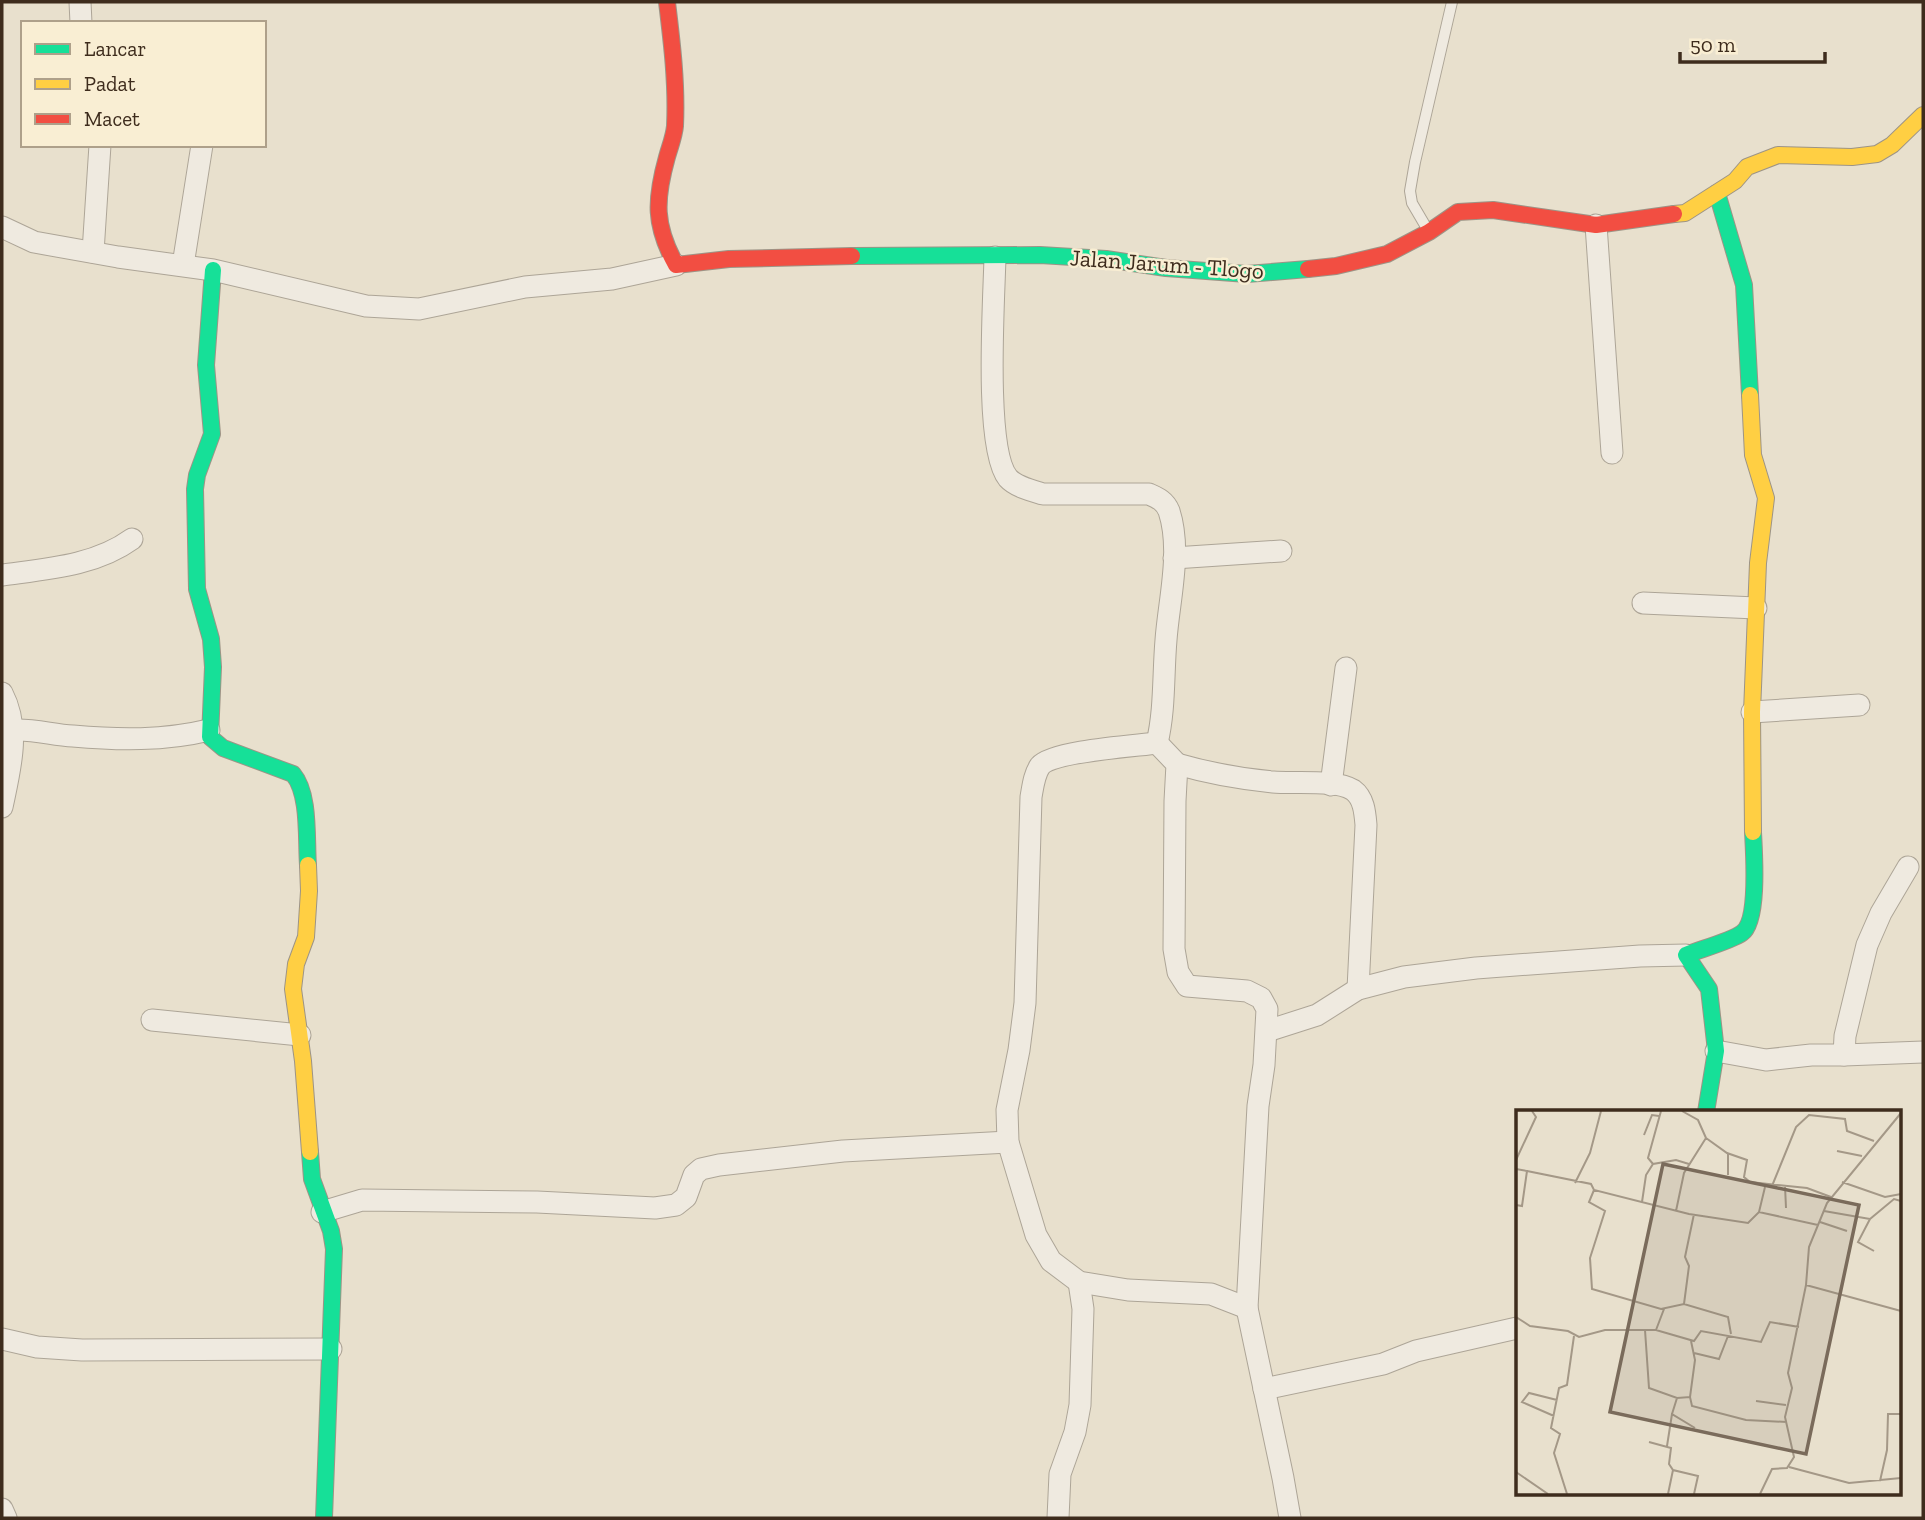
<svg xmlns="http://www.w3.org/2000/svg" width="1925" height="1520" font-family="'Zilla Slab',serif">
	<rect width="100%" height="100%" fill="#e8e0cd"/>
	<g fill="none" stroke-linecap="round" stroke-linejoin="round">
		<g stroke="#ada597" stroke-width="12">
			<polyline id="lane" points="1429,232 1412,203 1410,191 1415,162 1452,2"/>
		</g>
		<g stroke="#ada597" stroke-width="23">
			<g id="street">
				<polyline points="80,2 81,23"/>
				<polyline points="1596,225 1612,453"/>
				<polyline points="2,227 34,242 118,257 213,270 366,306 419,309 525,287 612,279 676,265"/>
				<polyline points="93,252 100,145"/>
				<path d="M 995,257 C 994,300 984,449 1008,478 C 1016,487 1033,491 1043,494 L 1149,494 C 1158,498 1165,501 1169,511 C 1182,551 1169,599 1166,640 C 1163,675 1165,710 1157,743"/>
				<polyline points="183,265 202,145"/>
				<polyline points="1174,558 1281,551"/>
				<path d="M 2,575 C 46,569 95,566 132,539"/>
				<polyline points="1643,603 1756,608"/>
				<path d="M 2,693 C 21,729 10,769 2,807"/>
				<polyline points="1752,712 1859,705"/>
				<path d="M 14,730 C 35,729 53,735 73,736 C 118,740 164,741 209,730"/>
				<polyline points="1157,743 1177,764 1175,801 1174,949 1178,972 1187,986 1247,991 1261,998 1267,1009 1264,1065 1258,1106 1247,1308 1283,1478 1290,1518"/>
				<path d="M 1157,743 C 1135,746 1053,751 1040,766 C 1034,775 1033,786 1031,797 L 1025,1003 L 1019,1050 L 1007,1110 L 1008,1142 L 1036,1235 L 1051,1261 L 1079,1282 L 1128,1290 L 1211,1294 L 1247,1308"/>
				<path d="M 1177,764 C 1208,773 1241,779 1273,782 C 1294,784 1336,779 1353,790 C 1364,798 1365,813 1366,825 L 1358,989"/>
				<polyline points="1331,785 1346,668"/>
				<polyline points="152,1020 300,1035"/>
				<polyline points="1267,1031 1317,1015 1358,989 1404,977 1476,968 1640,956 1686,955"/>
				<polyline points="1716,1051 1766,1060 1811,1055 1844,1055 1845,1036 1867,945 1881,913 1908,867"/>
				<polyline points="1844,1055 1923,1052"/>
				<polyline points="322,1212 362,1200 537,1202 655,1208 676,1205 686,1197 694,1175 701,1169 719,1165 843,1151 1008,1142"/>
				<polyline points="2,1339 37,1347 82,1350 331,1349"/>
				<polyline points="1264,1389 1383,1364 1416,1351 1517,1328"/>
				<polyline points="2,1509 6,1518"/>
				<polyline points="1058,1518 1060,1474 1075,1432 1080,1405 1083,1309 1079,1282"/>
			</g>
		</g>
		<g stroke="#9d9486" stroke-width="18">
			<g id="fast">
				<polyline points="1717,193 1744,285 1750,395"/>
				<polyline points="852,256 1040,255 1106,259 1166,268 1247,274 1308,269"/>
				<path d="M 213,270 L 206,365 L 212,434 L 197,475 L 195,489 L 197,589 L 211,639 L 213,667 L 210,737 L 223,748 L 293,774 C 310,794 306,839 308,865"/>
				<path d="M 1706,1112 L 1716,1051 L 1709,989 L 1686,955 C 1701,949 1731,941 1742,933 C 1759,921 1754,852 1753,832"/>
				<polyline points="310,1152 312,1179 331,1231 334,1249 324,1518"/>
			</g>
		</g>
		<g stroke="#9d9486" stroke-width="18">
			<g id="slow">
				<polyline points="1674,214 1685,213 1735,181 1747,167 1778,155 1852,157 1877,154 1892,145 1923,115"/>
				<polyline points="1750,395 1753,455 1766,498 1758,563 1752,712 1753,832"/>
				<polyline points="308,865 309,891 306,937 296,964 293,989 303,1061 310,1152"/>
			</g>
		</g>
		<g stroke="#9d9486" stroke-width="18">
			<g id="jam">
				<path d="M 667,2 C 672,43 677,84 675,126 C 674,137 670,146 667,157 C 655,200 654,225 676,265 L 729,259 L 852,256"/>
				<polyline points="1308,269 1336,266 1387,254 1429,232 1458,212 1493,210 1596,225 1674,214"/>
			</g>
		</g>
		<use href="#lane" stroke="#efeae0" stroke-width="10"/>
		<use href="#street" stroke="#efeae0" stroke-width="21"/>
		<use href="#fast" stroke="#16e098" stroke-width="16"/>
		<use href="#slow" stroke="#ffcf43" stroke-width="16"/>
		<use href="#jam" stroke="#f24e42" stroke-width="16"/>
	</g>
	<g text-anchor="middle" stroke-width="5" stroke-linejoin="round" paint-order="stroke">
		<g font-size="23" fill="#3e2c1d" stroke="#f9eed3">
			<text transform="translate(1167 264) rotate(4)" y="8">Jalan Jarum - Tlogo</text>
		</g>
	</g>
	<g transform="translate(1516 1110)">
		<rect width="385" height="385" fill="#e8e0cd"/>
		<path fill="none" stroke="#a49887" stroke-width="2" d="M 128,25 L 136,5 L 143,6M 190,28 L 211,43 L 231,50 L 228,67 L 234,72 L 291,78 L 315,87M 321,41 L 346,46M 0,50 L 20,7 L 16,1M 137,54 L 132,48 L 145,1M 0,59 L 11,61 L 6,96 L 0,95M 11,61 L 75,74 L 78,80 L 173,104 L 232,113 L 243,102 L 302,115M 212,65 L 212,43M 326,72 L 369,87 L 385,84M 59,73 L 74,43 L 85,1M 256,76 L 280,17 L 293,5 L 329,9 L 331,21 L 358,31M 269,76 L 270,98M 78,80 L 73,92 L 89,101 L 74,148 L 76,179 L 145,199 L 168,194 L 212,207 L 215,224M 126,92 L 130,65 L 137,54 L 160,50 L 173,54M 160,101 L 168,63 L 190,28 L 182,10 L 166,1M 308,101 L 354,109 L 342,132 L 358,141M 243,102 L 249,77M 354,109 L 378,89 L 385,91M 304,112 L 331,121M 290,175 L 293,137 L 311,93 L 385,3M 168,194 L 173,156 L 169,147 L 178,104M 0,207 L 14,216 L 52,221 L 63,227 L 89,220 L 140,220 L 178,231 L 185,221 L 245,232 L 254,212 L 283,217M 129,220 L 133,278 L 161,288 L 174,287 L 176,296 L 230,310 L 271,312M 140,220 L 148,199M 178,243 L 203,249 L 212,226M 174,287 L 179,250 L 175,231M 161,288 L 156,304 L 179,318M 240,291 L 270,295M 38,306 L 6,292 L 13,283 L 41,290M 133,332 L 155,338 L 153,354 L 157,360 L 182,366 L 178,384M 151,336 L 156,304M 273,357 L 333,373 L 385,368M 0,362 L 32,384M 364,371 L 371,340 L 372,304 L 385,304M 51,384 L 38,343 L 44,324 L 35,318 L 43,278 L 51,275 L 58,226M 152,384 L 157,360M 244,384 L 256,359 L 271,358 L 278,347 L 269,307 L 276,278 L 272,263 L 290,175 L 385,201"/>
		<path fill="#7a6b5b" fill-opacity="0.15" stroke="#7a6b5b" stroke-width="3.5" d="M 147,54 L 343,95 L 290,344 L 94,302 Z"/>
		<rect width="385" height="385" fill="none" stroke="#3e2c1d" stroke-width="3.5"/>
	</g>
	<rect width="1925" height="1520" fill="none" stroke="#3e2c1d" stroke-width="7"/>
	<rect x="21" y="21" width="245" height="126" fill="#f9eed3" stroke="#aea08a" stroke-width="2"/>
	<rect x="35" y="44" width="35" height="10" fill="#16e098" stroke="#aea08a" stroke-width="2"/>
	<text x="84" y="56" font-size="21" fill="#3e2c1d">Lancar</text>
	<rect x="35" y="79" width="35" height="10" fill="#ffcf43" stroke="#aea08a" stroke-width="2"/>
	<text x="84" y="91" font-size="21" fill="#3e2c1d">Padat</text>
	<rect x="35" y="114" width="35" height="10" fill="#f24e42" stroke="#aea08a" stroke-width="2"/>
	<text x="84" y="126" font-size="21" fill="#3e2c1d">Macet</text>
	<path d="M1680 52v10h145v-10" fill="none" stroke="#3e2c1d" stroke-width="3.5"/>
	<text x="1690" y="52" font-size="21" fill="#3e2c1d" stroke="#f9eed3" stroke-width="5" paint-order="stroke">50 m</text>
</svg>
